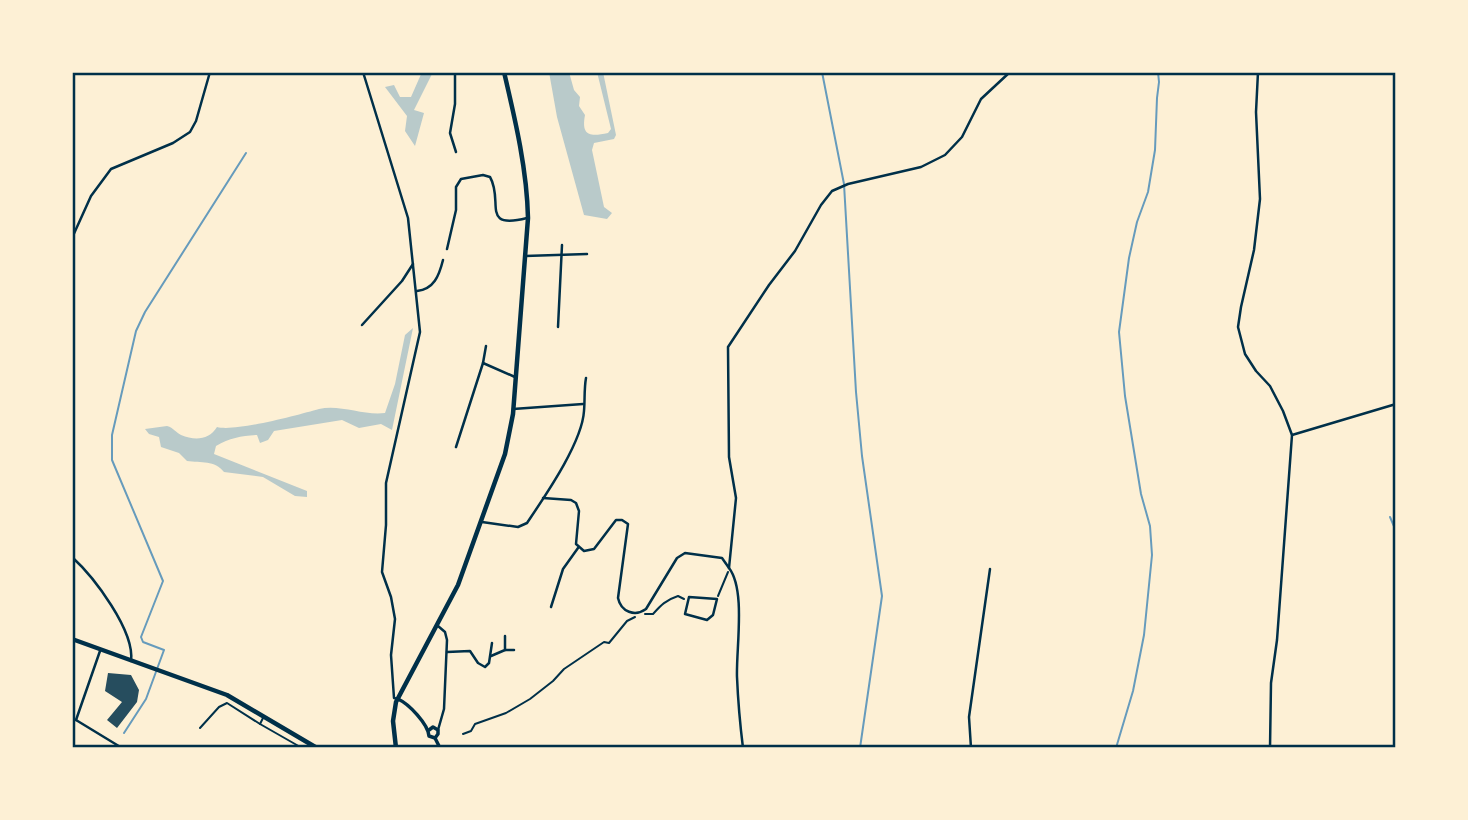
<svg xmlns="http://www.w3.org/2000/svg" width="1468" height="820" font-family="'Asap Condensed',sans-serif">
	<rect width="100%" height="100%" fill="#fdf0d5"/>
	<g fill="#b9caca">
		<polygon points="422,72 433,72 414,110 424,113 415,146 405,131 407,116 385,87 394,85 400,97 411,97"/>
		<path d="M 549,72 L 569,72 L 574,90 L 580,97 L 579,106 L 585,115 C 581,136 590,137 608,133 L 611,129 L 597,72 L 603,72 L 616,135 L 614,139 L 594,143 L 592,150 L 604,207 L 612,213 L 607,219 L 584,215 L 557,117 Z"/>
		<path d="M 413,328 L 392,430 L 381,424 L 359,428 L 342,420 L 274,431 L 268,440 L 260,443 L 257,435 C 241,436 230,438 216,446 L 214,454 L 307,491 L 307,497 L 295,496 L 263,477 L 224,472 C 215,460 201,463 187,461 L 179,453 L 161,447 L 159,437 L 149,434 L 145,429 L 167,426 C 174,428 175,432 181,435 C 195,441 209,440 217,427 C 235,432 298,415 319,409 C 340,404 364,416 385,413 L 395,384 L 405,335 Z"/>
	</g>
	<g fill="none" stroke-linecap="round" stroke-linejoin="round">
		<g stroke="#669bbc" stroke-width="2">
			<polyline points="822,72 844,184 856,392 862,456 882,596 860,748"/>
			<polyline points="1390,517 1396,531"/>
			<polyline points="124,733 146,699 164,650 143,642 141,637 163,581 112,460 112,435 136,331 145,312 246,153"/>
			<polyline points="1116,748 1133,691 1144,635 1152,555 1150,526 1141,494 1125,396 1119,332 1129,258 1137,222 1148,192 1155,150 1157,98 1159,82 1158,72"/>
		</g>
	</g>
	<polygon fill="#264d5e" points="108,673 131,675 139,690 137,702 117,728 107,720 122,702 105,691"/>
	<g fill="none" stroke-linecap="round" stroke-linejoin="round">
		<g stroke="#003049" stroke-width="2">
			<polyline points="718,596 728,572"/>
			<path d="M 645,614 L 653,614 C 661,605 666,600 678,596 L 684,599"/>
			<polyline points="463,734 471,731 475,724 506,713 530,699 553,681 564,669 604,642 609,643 627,621 635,617"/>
		</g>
		<g stroke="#003049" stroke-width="2">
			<polyline points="263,718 260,724 302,748"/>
			<polyline points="200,728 219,707 227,703 260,724"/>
		</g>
		<g stroke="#003049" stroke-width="2.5">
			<polyline points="363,72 408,218 420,332 386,483 386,525 382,572 391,597 395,619 391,655 394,698 398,699"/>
			<polyline points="455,72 455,104 450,133 456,152"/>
			<polyline points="1258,72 1256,112 1260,199 1254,250 1241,307 1238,327 1245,354 1256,371 1270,386 1283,411 1292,435 1277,640 1271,683 1270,748"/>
			<polyline points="72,238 91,196 111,169 173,143 190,132 196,121 210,72"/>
			<path d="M 447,249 L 456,210 L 456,187 L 461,179 L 483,175 L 490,177 C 504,201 480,230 527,218"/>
			<polyline points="525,256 587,254"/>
			<path d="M 417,291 C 434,289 439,276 443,260"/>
			<polyline points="362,325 402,281 413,264"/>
			<polyline points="558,327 562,245"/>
			<polyline points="483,363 486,346"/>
			<polyline points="513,409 583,404"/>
			<polyline points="1292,435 1396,404"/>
			<polyline points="456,447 483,363 515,377"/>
			<path d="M 543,498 L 571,500 L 576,503 L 579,511 L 576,544 L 584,551 L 594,549 L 616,520 L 622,520 L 628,524 L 618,598 C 621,612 635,617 646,609 L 677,558 L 685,553 L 722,558 L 729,568"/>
			<path d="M 482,522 L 518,527 L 527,523 C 545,496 582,443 584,411 C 585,400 584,389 586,378"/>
			<path d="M 72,557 C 94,577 135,631 131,661"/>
			<polygon points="689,597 717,599 713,615 707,620 685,614"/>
			<polyline points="551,607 563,569 578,548"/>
			<polyline points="505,650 514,650"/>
			<polyline points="447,652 470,651 478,663 485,667 489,663 492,643"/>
			<polyline points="491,656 505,650 505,636"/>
			<polyline points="76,720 100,651"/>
			<polyline points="76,720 122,748"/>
			<polyline points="438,730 444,709 447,640 445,632 438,626"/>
			<path d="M 743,748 C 740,724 738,701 737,677 C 736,648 746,590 729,568 L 736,498 L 729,457 L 728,347 L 769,285 L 795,251 L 821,205 L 832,191 L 848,184 L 921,167 L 945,155 L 962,137 L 981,99 L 1010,72"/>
			<polyline points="971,748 969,717 990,569"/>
		</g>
		<g stroke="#003049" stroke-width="3.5">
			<path d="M 398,699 C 409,704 428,724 429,736 L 435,738 L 440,748"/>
			<polyline points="429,730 433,727 438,730 438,734 435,738"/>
		</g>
		<g stroke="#003049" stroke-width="4.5">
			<polyline points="72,639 227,695 317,748"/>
			<path d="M 396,748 L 393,721 L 396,702 L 458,585 L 505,454 L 513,414 L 528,218 C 527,169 515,119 504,72"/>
		</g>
	</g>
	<rect width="1468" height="820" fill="none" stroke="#fdf0d5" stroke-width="147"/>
	<rect x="74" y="74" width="1320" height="672" fill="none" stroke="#003049" stroke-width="2.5"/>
</svg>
